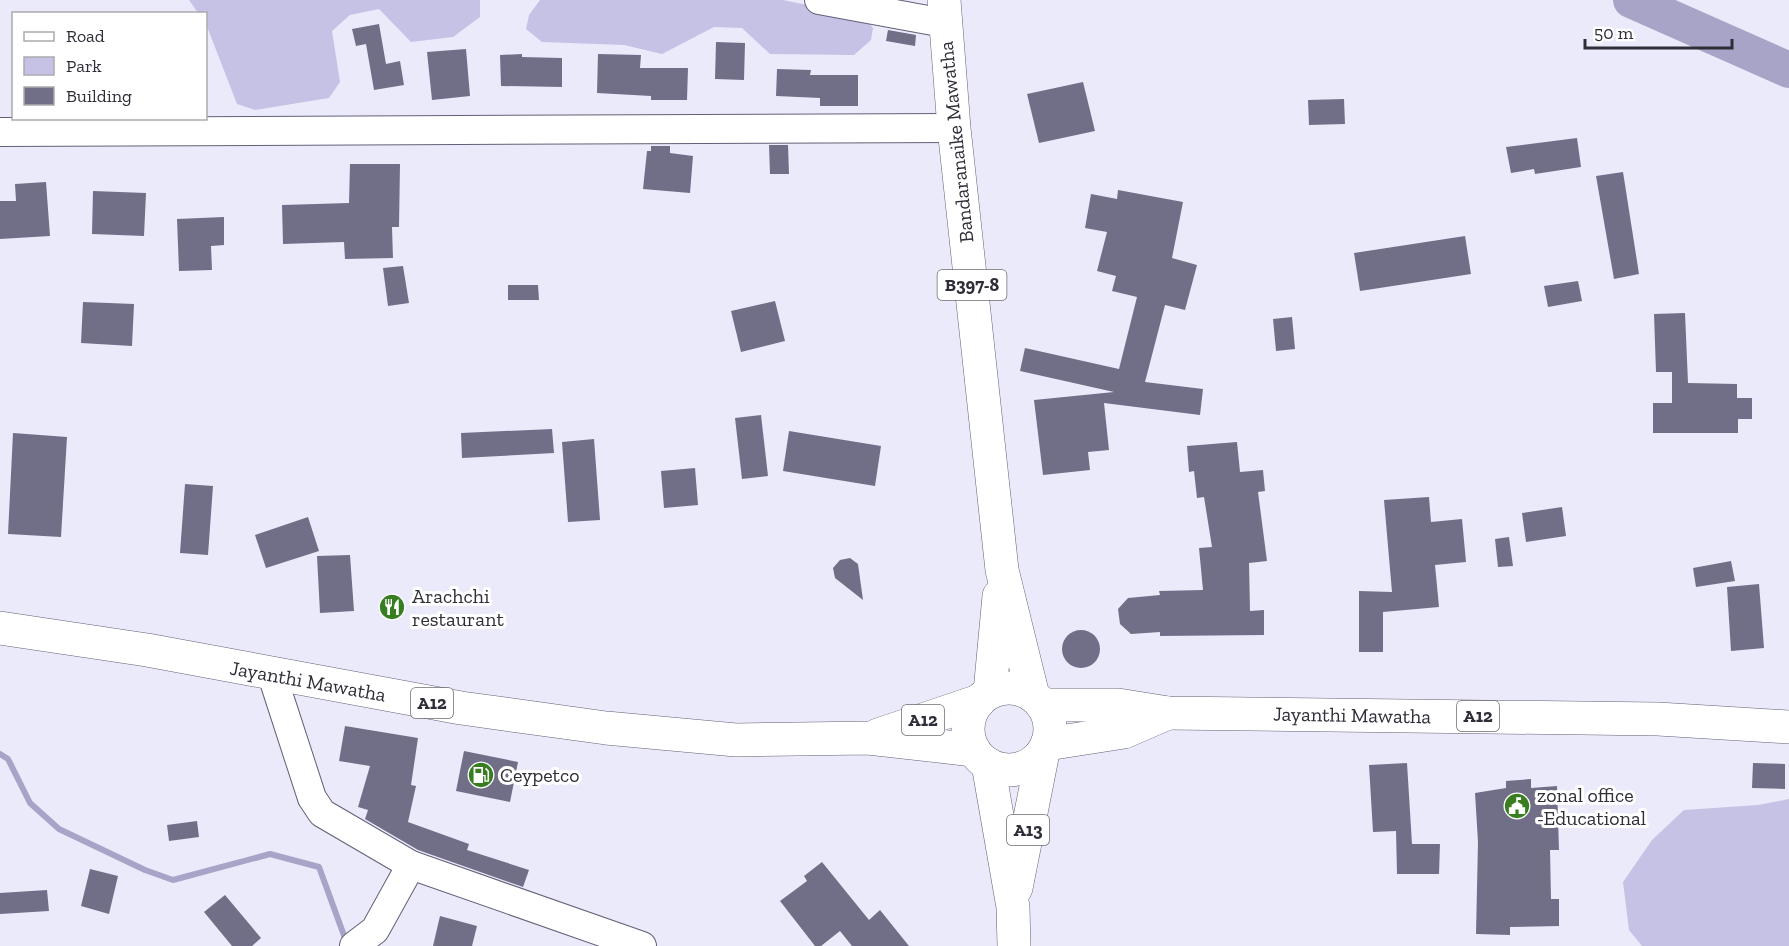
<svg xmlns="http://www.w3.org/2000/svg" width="1789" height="946" font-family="'Zilla Slab',serif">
	<rect width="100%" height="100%" fill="#ebeafb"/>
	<g fill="#c5c2e5">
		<polygon points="189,0 480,0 480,17 453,37 411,42 379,9 350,15 332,31 340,82 329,98 255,110 237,104 206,24 206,14 198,13"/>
		<polygon points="540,0 783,0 864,17 873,28 871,40 854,55 770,54 742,28 714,27 662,54 624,45 542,42 526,29 529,15"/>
		<polygon points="1789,799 1789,946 1642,946 1629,930 1623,882 1652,840 1684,810 1758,805"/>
	</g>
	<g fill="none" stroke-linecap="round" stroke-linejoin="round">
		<polyline stroke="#a7a4c7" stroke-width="6" points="0,754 8,759 30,803 59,829 145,870 173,880 270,854 319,867 346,941"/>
		<polyline stroke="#a7a4c7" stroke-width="36" points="1631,0 1789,70"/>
	</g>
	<g fill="#716f88">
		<polygon points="379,24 386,64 400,61 404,85 374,90 366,44 356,46 352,29"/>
		<polygon points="888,30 916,35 915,46 886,41"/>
		<polygon points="716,42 745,43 744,80 715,79"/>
		<polygon points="466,49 470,96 432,100 427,52"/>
		<polygon points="522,54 522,57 562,58 562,87 501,86 500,55"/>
		<polygon points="598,54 641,55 640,68 688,68 687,100 651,100 651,96 597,93"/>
		<polygon points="777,69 811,70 810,75 858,75 858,106 820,106 820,98 776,96"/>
		<polygon points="1083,82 1095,131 1039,143 1027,94"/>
		<polygon points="1344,99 1345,124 1309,125 1308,100"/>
		<polygon points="1577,138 1581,167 1535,174 1534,169 1511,173 1506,147"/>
		<polygon points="769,145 788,145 789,174 770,174"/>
		<polygon points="651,146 670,146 670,153 693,156 690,193 643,189 647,151 651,151"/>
		<polygon points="350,164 400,164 399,227 392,227 393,258 345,259 344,242 283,244 282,205 349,203"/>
		<polygon points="1623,172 1639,274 1614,279 1596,176"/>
		<polygon points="46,182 50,236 0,239 0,201 16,201 15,184"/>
		<polygon points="1118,190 1183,202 1172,258 1197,265 1185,310 1165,305 1145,382 1203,389 1200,415 1104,403 1109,450 1088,452 1090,470 1043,475 1034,400 1114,392 1020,371 1025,348 1119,369 1137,297 1112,291 1116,276 1097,271 1107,232 1085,228 1091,194 1117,199"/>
		<polygon points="93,191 146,193 144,236 92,234"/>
		<polygon points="224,217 224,245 211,246 212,270 179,271 177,219"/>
		<polygon points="1465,236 1471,274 1360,291 1354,253"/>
		<polygon points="403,266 409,303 388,306 383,268"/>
		<polygon points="1578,281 1582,301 1548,307 1544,286"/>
		<polygon points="508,285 538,285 539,300 508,300"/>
		<polygon points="775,301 785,341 741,352 731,311"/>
		<polygon points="83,302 134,304 132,346 81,343"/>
		<polygon points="1685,313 1688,383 1737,384 1737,398 1752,398 1752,419 1738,419 1738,433 1653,433 1653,403 1672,403 1672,372 1656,372 1654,314"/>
		<polygon points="1292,317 1295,349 1276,351 1273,319"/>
		<polygon points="761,415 768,476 742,479 735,418"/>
		<polygon points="552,429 554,453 462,458 461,433"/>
		<polygon points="789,431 881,446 875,486 783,471"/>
		<polygon points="13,433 67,437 61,537 8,534"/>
		<polygon points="594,439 600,520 568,522 562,442"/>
		<polygon points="1237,442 1240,472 1263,470 1265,491 1258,492 1267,561 1249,563 1250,611 1264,610 1264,635 1160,636 1160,632 1131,634 1120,624 1118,609 1128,598 1160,595 1159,591 1203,590 1199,548 1212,547 1204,497 1197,498 1194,471 1189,472 1187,446"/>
		<polygon points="695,468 698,505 664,508 661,471"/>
		<polygon points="185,484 213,486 208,555 180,553"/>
		<polygon points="1429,497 1431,522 1462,519 1466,562 1435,565 1439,607 1383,612 1383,652 1359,652 1359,591 1392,592 1384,500"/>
		<polygon points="1562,507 1566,536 1526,542 1522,513"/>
		<polygon points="308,517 319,551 266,568 255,535"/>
		<polygon points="1509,537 1513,566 1498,567 1495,539"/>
		<polygon points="350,555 354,611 320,613 317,556"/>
		<polygon points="850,558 858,564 863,600 835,578 833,568 840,560"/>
		<polygon points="1731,561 1735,581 1696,587 1693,568"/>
		<polygon points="1759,584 1764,648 1731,651 1727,587"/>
		<circle cx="1081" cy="649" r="19"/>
		<polygon points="345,726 418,738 411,785 416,786 408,822 469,844 467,850 529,870 523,887 418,850 365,819 368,810 358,807 370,766 339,761"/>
		<polygon points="464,751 518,762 510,802 456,791"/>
		<polygon points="1407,763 1412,844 1440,844 1439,874 1397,874 1396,831 1373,832 1369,765"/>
		<polygon points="1753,763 1785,764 1785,789 1752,788"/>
		<polygon points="1531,779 1531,788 1557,786 1559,850 1550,850 1551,899 1559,899 1559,926 1510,927 1510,935 1476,934 1478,842 1475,793 1506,788 1506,781"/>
		<polygon points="197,821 199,837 169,841 167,825"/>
		<polygon points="822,862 869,920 880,910 909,946 852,946 840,931 821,946 815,946 780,901 807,881 804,876"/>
		<polygon points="90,869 118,876 109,914 81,906"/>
		<polygon points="47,890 49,911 0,914 0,893"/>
		<polygon points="225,895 261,938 252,946 232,946 204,912"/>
		<polygon points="440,916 477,926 472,946 433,946"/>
	</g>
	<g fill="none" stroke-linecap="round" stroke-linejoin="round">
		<g stroke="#626078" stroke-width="30">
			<g id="minor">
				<polyline points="819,0 944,23"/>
				<polyline points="0,132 954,128"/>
				<polyline points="272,675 312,798 322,813 411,865 642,946"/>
				<polyline points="354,946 375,930 411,865"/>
			</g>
		</g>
		<g stroke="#626078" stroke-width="34">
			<g id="major">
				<polyline points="944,0 954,128 1002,570 1033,696"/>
				<polyline points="990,692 999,596"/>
			</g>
		</g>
		<g stroke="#626078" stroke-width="34">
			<g id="highway">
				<polyline points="0,628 147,650 461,708 606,728 736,740 868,738 974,750"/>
				<circle cx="1009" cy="729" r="41"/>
				<polyline points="1042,705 1118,705 1168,713 1658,719 1789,727"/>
				<polyline points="878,735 979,701"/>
				<polyline points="1047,744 1124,732 1168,713"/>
				<polyline points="988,764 1013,907 1014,946"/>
				<polyline points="1016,888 1043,752"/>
			</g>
		</g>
		<use href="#minor" stroke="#fff" stroke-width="28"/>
		<use href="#major" stroke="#fff" stroke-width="33"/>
		<use href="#highway" stroke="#fff" stroke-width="33"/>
	</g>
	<defs>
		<g id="restaurant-disc" transform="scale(1.35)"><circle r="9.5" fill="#387e21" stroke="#fff"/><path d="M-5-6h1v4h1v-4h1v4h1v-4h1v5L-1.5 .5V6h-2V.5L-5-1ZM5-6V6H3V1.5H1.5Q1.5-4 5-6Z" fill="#fff"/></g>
		<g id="fuel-disc" transform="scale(1.35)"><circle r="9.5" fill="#387e21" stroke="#fff"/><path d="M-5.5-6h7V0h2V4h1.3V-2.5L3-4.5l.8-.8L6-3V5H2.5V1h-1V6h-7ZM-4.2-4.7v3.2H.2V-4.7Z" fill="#fff"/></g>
		<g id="civic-disc" transform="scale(1.35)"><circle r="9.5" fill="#387e21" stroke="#fff"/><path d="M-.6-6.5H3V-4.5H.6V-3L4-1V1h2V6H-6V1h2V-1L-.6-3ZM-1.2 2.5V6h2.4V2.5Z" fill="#fff"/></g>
	</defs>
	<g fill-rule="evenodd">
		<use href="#restaurant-disc" x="392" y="607"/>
		<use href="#fuel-disc" x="481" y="775"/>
		<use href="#civic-disc" x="1517" y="806"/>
	</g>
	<g text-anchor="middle" stroke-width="6" stroke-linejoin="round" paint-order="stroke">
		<g fill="#fff" stroke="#6d6c74" stroke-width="1.5">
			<rect x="937.5" y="270" width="69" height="30" rx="4.5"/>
			<rect x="411" y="688" width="42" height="30" rx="4.5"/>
			<rect x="1457" y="701" width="42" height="30" rx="4.5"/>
			<rect x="902" y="705" width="42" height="30" rx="4.5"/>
			<rect x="1007" y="815" width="42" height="30" rx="4.5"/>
		</g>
		<g font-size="18" font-weight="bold" fill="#2e2d38">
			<text x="972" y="291">B397-8</text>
			<text x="432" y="709">A12</text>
			<text x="1478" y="722">A12</text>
			<text x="923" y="726">A12</text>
			<text x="1028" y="836">A13</text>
		</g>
		<g font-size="20" fill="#2e2d38" stroke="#fff">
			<text transform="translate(956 142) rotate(-96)" y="7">Bandaranaike Mawatha</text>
			<text transform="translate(308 681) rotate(10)" y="7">Jayanthi Mawatha</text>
			<text transform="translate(1352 715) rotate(1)" y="7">Jayanthi Mawatha</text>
		</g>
		<g font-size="20" fill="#2e2d38" stroke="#fff" text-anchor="start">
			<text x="412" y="603">Arachchi<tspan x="412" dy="23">restaurant</tspan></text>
			<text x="500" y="782">Ceypetco</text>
			<text x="1537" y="802">zonal office<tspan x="1537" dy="23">-Educational</tspan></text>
		</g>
	</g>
	<rect x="12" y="12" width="195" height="108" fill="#ffffff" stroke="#ababaf" stroke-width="1.5"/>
	<rect x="24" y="32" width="30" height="9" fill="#ffffff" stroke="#ababaf" stroke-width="1.5"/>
	<text x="66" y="42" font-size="18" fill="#2e2d38">Road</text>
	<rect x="24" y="57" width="30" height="18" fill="#c5c2e5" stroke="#ababaf" stroke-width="1.5"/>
	<text x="66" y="72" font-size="18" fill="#2e2d38">Park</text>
	<rect x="24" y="87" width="30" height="18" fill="#716f88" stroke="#ababaf" stroke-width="1.5"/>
	<text x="66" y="102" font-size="18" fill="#2e2d38">Building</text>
	<path d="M1585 39v9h147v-9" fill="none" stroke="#2e2d38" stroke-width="3"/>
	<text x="1594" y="39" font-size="18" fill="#2e2d38" stroke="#ffffff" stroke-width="4.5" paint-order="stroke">50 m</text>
</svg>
